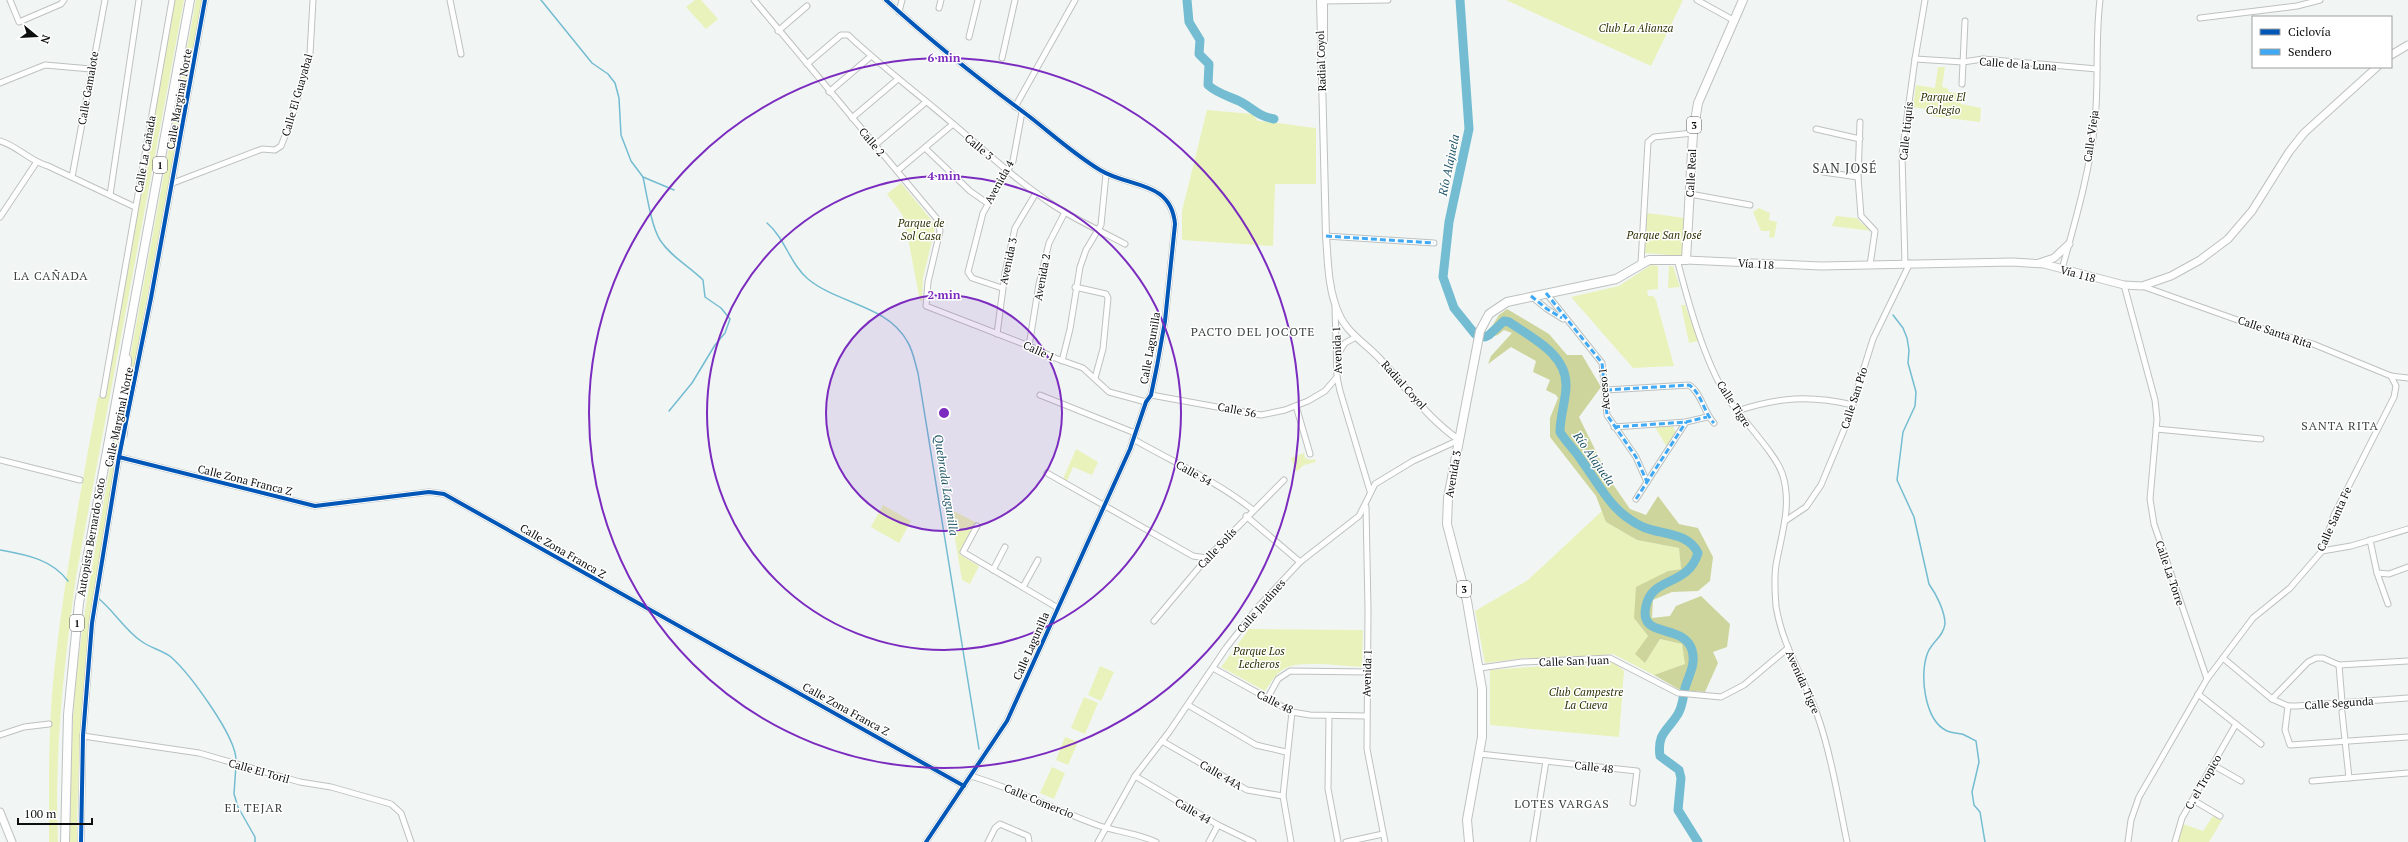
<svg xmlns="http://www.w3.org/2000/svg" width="2408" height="842" font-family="'PT Serif',serif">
	<rect width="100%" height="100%" fill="#f1f6f4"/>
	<g fill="#e9f2ba">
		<path d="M 173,0 L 184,0 L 76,577 C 64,665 54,753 58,842 L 49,842 C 49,785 48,729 54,672 C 64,580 81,488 98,397 L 104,397 Z"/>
		<polygon points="196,0 203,0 128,399 130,358"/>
		<polygon points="695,0 701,0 718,19 706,29 686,7"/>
		<polygon points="1506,0 1683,0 1651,66"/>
		<polygon points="1938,67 1945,67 1942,87 1947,88 1949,92 1962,94 1961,104 1981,108 1980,122 1931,116 1932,110 1913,107 1916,85 1935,88"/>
		<path d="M 1207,110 L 1252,114 L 1258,121 C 1278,122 1296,126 1316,128 L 1316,184 L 1275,184 L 1273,246 L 1182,240 L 1182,211 Z"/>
		<polygon points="901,183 933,222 935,228 923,278 922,301 920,301 906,228 902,214 887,194"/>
		<polygon points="1759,208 1770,213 1769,220 1777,222 1774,238 1769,237 1770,231 1761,231 1753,212"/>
		<polygon points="1647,213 1685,218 1682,256 1645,253"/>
		<polygon points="1836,216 1857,218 1860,222 1872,231 1832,226"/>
		<polygon points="1651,265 1658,266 1658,289 1647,290 1648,296 1653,296 1656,300 1674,366 1633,368 1571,297 1619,286"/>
		<polygon points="1669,266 1673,266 1680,287 1668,288"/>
		<polygon points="1681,305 1685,305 1698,341 1689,343"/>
		<path d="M 123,396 C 120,454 107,512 98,570 C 85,660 77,751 77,842 L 70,842 C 70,785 71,727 77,670 C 88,578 107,487 123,396 Z"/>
		<polygon points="1673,426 1676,433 1667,447 1655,427"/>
		<polygon points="1076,449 1098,462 1092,475 1073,467 1067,481 1063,479"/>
		<polygon points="1304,453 1305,458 1310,460 1315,459 1316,462 1304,465 1296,472 1291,458"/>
		<polygon points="883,505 911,521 899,543 871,527"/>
		<polygon points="950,509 977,523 959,554 979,566 970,584 962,580"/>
		<polygon points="1603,510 1606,522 1637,540 1679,548 1681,569 1668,571 1634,618 1648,636 1645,663 1660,639 1682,644 1686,664 1654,675 1613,654 1557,659 1525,658 1485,663 1475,611 1528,580"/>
		<path d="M 1249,629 L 1363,630 L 1362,667 C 1344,666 1303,661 1288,667 C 1277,671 1271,682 1265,691 L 1221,667 Z"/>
		<polygon points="1613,661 1624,671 1619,737 1490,725 1490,670"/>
		<polygon points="1100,666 1114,672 1101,701 1088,695"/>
		<polygon points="1084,697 1098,703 1085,734 1071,728"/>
		<polygon points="1065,737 1078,742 1068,765 1056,760"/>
		<polygon points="1052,767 1065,773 1054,799 1040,793"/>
		<polygon points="2213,816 2222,820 2209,842 2177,842 2183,824 2203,831"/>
	</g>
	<polygon fill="#cdd59c" points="1507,309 1549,334 1567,355 1582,355 1601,387 1579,417 1610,480 1630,509 1646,515 1658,496 1679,524 1698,528 1713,557 1710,581 1698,591 1672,592 1653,600 1652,618 1670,616 1676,606 1701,596 1730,624 1727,647 1713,652 1718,663 1705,692 1680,690 1654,675 1685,664 1682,644 1660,639 1645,663 1635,654 1648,636 1634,618 1636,587 1668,571 1681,569 1679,548 1637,540 1606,522 1596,496 1550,437 1550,418 1558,398 1556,395 1546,390 1550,380 1533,372 1536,361 1511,347 1488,364 1491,356 1512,333 1504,330 1498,335 1484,339 1499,315"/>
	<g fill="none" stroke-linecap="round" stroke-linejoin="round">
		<g stroke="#74bcd1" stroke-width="1.5">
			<polyline points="541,0 592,63 608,74 615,83 619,98 621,135 631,161 643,177 674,190"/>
			<path d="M 643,177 C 647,195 651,225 660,240 C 671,257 689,266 703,280 L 705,297 L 721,308 L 730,319 L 725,333 L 715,345 L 692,383 L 669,411"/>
			<path d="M 767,223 C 785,238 790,264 808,279 C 838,304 887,305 907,341 C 913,350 915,363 918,373 L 979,749"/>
			<path d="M 1893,315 L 1903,328 L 1907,338 L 1909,350 L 1908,363 L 1916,392 L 1915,406 L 1903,432 L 1897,480 L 1914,517 L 1929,584 C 1936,594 1945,611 1945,624 C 1943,637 1933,641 1928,652 C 1919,673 1924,720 1947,731 C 1952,733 1958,733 1962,734 C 1967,736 1972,739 1976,741 L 1979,762 L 1972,792 L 1974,805 L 1980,812 L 1985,842"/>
			<path d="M 0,550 C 27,555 51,559 68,581"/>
			<path d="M 98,598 C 114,611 125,630 141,641 C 150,648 162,650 171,657 C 189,673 237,737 236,761"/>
			<polyline points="236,765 234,794 238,807 255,837 255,842"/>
		</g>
		<g stroke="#74bcd1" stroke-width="9">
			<path d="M 1187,0 L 1189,22 L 1200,40 L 1199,54 L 1209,64 L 1208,85 C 1218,94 1229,96 1241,102 C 1254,109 1256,115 1274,119"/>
			<path d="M 1460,0 L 1469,129 L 1449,222 L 1443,277 L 1454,308 L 1475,334 L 1485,337 L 1489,335 L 1504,321 L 1509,322 C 1532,338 1567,354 1566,386 C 1566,400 1560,416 1560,432 C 1566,442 1575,450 1582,461 C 1601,487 1611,512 1643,527 C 1662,535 1688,532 1698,553 C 1688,587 1652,576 1646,606 C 1638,640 1683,622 1692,650 C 1696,665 1689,674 1685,688 C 1683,697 1683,705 1678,714 C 1667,732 1657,733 1660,756 L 1679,770 L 1681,778 L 1678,810 L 1698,842"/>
		</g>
		<g stroke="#bec1c0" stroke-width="7">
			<g id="minor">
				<polyline points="10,0 19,22 61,4 64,0"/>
				<polyline points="450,0 461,54"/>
				<polyline points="754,0 938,220 940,231 928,282 926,306 1029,346 1055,358 1083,368 1109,392 1146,402"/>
				<path d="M 886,0 C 932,42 980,80 1030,117 C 1053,135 1075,155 1100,170 C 1129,188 1171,180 1175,224 L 1165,321 L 1157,366 L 1151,395 L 1146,402 L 1130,449 L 1007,721 L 926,842"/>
				<polyline points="1697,0 1735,21"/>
				<polyline points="1324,1 1388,0"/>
				<polyline points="939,8 941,0"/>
				<polyline points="899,12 902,0"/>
				<polyline points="2200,18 2297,6 2320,0"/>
				<polyline points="778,31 807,6"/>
				<polyline points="969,37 978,0"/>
				<polyline points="1002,58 1015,0"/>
				<polyline points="1915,59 1963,62 1983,59 2097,69"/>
				<path d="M 807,64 L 841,35 L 848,35 C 881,66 917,93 952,123 C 985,151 1017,181 1053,205 C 1076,220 1101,231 1125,244"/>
				<polyline points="0,83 45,65 91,69"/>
				<polyline points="1962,84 1965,21"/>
				<polyline points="829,92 870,57"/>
				<polyline points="1015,107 1075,0"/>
				<polyline points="852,118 898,79"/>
				<polyline points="1860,122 1858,177 1861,216 1875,231 1870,265"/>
				<polyline points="1816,129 1860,139"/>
				<path d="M 0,141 C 18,146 29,161 48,166 L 135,207"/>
				<polyline points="875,145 926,102"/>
				<polyline points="925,148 970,191 987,203"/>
				<polyline points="897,171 953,124"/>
				<polyline points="1823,172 1858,177"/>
				<polyline points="72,177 105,0"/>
				<polyline points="173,183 262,149 275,150 281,146 291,121 310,54 313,0"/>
				<polyline points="1690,194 1750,205"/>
				<polyline points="110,195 139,0"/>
				<polyline points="0,217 36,163"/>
				<polyline points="1326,236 1434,243"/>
				<path d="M 1677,259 C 1688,302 1704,360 1727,397 C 1741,419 1777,454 1783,476 C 1792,506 1781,536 1776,565 C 1774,578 1775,593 1776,606 C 1782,646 1805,679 1818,717 C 1831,754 1839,803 1847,842"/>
				<polyline points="1641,263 1648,142 1654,137 1693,133"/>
				<polyline points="1905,264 1902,154 1915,59 1925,0"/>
				<path d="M 2062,269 C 2075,222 2090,171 2095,121 C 2099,81 2095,40 2100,0"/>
				<polyline points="2124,285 2155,400 2157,419 2150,499 2154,524 2207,679 2139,797 2131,820 2128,842"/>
				<polyline points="2142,286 2257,327 2313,344 2391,376 2408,378"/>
				<polyline points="1075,287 1106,294 1108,298 1103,349 1095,378"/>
				<polyline points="1002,288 972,278 968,272 983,213 1013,161 1022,112"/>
				<polyline points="1546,293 1602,363 1607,415 1636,457 1647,482"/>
				<polyline points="1531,296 1547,309 1563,319"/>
				<polyline points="1335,307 1337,377 1340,391 1370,491"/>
				<polyline points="997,334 1005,273 1015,228 1036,193"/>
				<polyline points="1029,346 1039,284 1049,243 1065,212"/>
				<polyline points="1337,356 1345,343 1356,337"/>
				<polyline points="1062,361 1070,329 1080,267 1086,250 1101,225 1106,174"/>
				<path d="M 1606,390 L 1689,385 C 1701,392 1704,413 1714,423"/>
				<polyline points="103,395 172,0"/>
				<polyline points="1040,395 1135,433"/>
				<polyline points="1151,395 1261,415 1285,410 1308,401 1325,391 1337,377"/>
				<polyline points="1296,406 1310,454"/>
				<path d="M 1737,411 C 1779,397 1810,395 1853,405"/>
				<polyline points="127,416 151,298 205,0"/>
				<polyline points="1614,427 1686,422 1707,417"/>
				<polyline points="2156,429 2261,439"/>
				<path d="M 1133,439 C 1173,462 1217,481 1253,510"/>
				<polyline points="119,457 315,506 429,492 444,494 964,786"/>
				<polyline points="0,460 80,480"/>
				<polyline points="1047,473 1193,556 1207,558"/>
				<polyline points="1636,499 1686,422"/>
				<polyline points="1366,507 1368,609 1367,749 1385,842"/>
				<polyline points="1246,516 1300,562"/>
				<polyline points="1785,521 1806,507 1821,485 1846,425 1873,339 1910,263"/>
				<polyline points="977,526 963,552 1058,608"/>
				<polyline points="2370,540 2377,573 2388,604"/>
				<polyline points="2322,551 2351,546 2408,529"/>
				<polyline points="993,570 1005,547"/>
				<polyline points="2377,573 2389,574 2408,567"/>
				<polyline points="1023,587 1038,560"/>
				<polyline points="1154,621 1207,558 1284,480"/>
				<polyline points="2223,658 2272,699 2308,662 2316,658 2323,658 2339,665 2408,661"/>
				<polyline points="2339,665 2342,702"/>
				<polyline points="1213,668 1292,712 1310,715 1366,716"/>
				<polyline points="1480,668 1522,662 1610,658 1678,693 1721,697 1744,685 1788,648"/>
				<polyline points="2207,679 2253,618 2290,588 2322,551 2334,515 2394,397 2396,386 2391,376"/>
				<polyline points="2198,694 2261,744"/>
				<polyline points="1267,699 1278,679 1290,671 1367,672"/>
				<polyline points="2272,699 2288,706 2296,706 2408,698"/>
				<polyline points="1188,705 1256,745 1286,752"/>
				<polyline points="2288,706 2285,730 2290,745 2408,737"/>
				<polyline points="2342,712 2349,778"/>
				<polyline points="1329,716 1328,789 1338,842"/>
				<polyline points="0,735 24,727 49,724"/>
				<polyline points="83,736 199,753 300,782 331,787 391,804 401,813 411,842"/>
				<polyline points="1162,741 1247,790 1283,796"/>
				<polyline points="1480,754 1637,771 1633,803"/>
				<polyline points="2213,765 2241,781"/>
				<path d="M 971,776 C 1014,789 1055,809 1097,825 C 1117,832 1137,833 1156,842"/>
				<polyline points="1135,776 1218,825 1253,842"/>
				<polyline points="2312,781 2408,773"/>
				<polyline points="2193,800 2220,816"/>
				<polyline points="81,842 83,736 92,623 123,432"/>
				<polyline points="988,842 995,828 1000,824 1028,836 1029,842"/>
				<polyline points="1098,842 1135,776 1169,732 1226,648 1258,607 1300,562 1359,516 1375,484 1413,461 1459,440"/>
				<polyline points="1209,842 1218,825"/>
				<polyline points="1291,842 1283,796 1292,712"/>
				<polyline points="1346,842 1383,834"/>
				<polyline points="1533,842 1546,761"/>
				<polyline points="2175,842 2182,818 2236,724"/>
			</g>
		</g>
		<g stroke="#bec1c0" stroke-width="8">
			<g id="tertiary">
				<path d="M 1320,0 L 1326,236 C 1328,262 1328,290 1339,314 C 1347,333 1366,344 1380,359 C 1405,386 1428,419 1459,440"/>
				<polyline points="1324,40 1324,0"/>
			</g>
		</g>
		<g stroke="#bec1c0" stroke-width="9">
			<g id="secondary">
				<polyline points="2391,55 2408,45"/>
				<polyline points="1686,260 1821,266 2012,262 2044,264 2124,285 2142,286 2171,276 2200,260 2228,239 2252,211 2289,152 2304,133 2377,67"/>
				<polyline points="2039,263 2054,258 2069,244"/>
				<polyline points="0,812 12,842"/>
			</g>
		</g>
		<g stroke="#bec1c0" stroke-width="10">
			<polyline id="primary" points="1469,842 1467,820 1482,737 1482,689 1467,601 1447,524 1448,498 1480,331 1489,314 1507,302 1616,279 1649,260 1686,260 1693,133 1698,103 1743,0"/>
		</g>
		<g stroke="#bec1c0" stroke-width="10">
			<g id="trunk">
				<polyline points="123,434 127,359"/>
				<polyline points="65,842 68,715 79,603 190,0"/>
			</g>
		</g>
		<use href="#minor" stroke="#fdfefd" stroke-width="5"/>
		<use href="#tertiary" stroke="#fdfefd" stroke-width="6"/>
		<use href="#secondary" stroke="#fdfefd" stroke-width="7"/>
		<use href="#primary" stroke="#fdfefd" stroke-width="8"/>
		<use href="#trunk" stroke="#fdfefd" stroke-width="8"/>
		<g stroke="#3fa9f5" stroke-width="3" stroke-dasharray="6 3" stroke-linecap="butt">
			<polyline points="1326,236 1434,243"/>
			<polyline points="1546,293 1602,363 1607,415 1636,457 1647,482"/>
			<polyline points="1531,296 1547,309 1562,318"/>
			<path d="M 1606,390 L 1689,385 C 1701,392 1704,413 1714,423"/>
			<polyline points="1614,427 1686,422 1707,417"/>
			<polyline points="1636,499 1686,422"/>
		</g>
		<g stroke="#fff" stroke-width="6">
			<g id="cycleway">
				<path d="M 886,0 C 932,42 980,80 1030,117 C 1053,135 1075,155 1100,170 C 1129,188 1171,180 1175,224 L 1165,321 L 1157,366 L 1151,395 L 1146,402 L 1130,449 L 1007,721 L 926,842"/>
				<polyline points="119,457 315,506 429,492 444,494 964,786"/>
				<polyline points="81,842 83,736 92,623 119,457 151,298 205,0"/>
			</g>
		</g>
		<use href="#cycleway" stroke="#0057b8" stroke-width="4"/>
	</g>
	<circle cx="944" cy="413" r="118" fill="#7b2cbf" fill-opacity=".12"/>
	<g fill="none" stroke="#7b2cbf" stroke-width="2">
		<circle cx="944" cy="413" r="118"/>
		<circle cx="944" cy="413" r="237"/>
		<circle cx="944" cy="413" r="355"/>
	</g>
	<g text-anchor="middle" stroke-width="3" stroke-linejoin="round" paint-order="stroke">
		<g fill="#fff" stroke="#565756" stroke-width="1">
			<rect x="1687" y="117" width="14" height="16" rx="3"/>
			<rect x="153" y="157" width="14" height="16" rx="3"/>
			<rect x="1457" y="581" width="14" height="16" rx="3"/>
			<rect x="70" y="615" width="14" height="16" rx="3"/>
		</g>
		<g font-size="10" font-weight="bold" fill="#0d0f0e">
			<text x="1694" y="129">3</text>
			<text x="160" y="169">1</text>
			<text x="1464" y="593">3</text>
			<text x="77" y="627">1</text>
		</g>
		<g font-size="11" font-style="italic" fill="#2d3104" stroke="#fff">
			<text x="1636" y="32">Club La Alianza</text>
			<text x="1943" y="101">Parque El<tspan x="1943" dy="13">Colegio</tspan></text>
			<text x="921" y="227">Parque de<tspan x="921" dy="13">Sol Casa</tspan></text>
			<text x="1664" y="239">Parque San José</text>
			<text x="1259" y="655">Parque Los<tspan x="1259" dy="13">Lecheros</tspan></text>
			<text x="1586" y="696">Club Campestre<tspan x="1586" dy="13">La Cueva</tspan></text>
		</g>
		<g font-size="11" fill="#0d0f0e" stroke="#fff">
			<text transform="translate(1321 61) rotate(-92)" y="4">Radial Coyol</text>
			<text transform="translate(2018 64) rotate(4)" y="4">Calle de la Luna</text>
			<text transform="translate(88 88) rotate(-80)" y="4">Calle Gamalote</text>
			<text transform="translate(297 95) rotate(-74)" y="4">Calle El Guayabal</text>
			<text transform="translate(179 99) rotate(-80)" y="4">Calle Marginal Norte</text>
			<text transform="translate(1906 131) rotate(-84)" y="4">Calle Itiquís</text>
			<text transform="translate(2091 136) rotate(-82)" y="4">Calle Vieja</text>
			<text transform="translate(872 142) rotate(50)" y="4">Calle 2</text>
			<text transform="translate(979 147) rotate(40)" y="4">Calle 3</text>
			<text transform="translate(145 154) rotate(-80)" y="4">Calle La Cañada</text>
			<text transform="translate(1691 173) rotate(-87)" y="4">Calle Real</text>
			<text transform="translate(999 182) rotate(-61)" y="4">Avenida 4</text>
			<text transform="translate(1008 261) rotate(-78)" y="4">Avenida 3</text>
			<text transform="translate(1756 264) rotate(4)" y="4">Vía 118</text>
			<text transform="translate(2078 274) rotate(15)" y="4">Vía 118</text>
			<text transform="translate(1042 277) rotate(-79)" y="4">Avenida 2</text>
			<text transform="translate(2275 332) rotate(19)" y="4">Calle Santa Rita</text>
			<text transform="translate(1150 348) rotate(-80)" y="4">Calle Lagunilla</text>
			<text transform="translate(1337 350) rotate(-92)" y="4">Avenida 1</text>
			<text transform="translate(1039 351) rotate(24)" y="4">Calle 1</text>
			<text transform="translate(1404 385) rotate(48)" y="4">Radial Coyol</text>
			<text transform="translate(1604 389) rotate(-95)" y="4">Acceso 1</text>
			<text transform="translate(1854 398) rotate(-72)" y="4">Calle San Pío</text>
			<text transform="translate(1734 404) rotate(57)" y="4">Calle Tigre</text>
			<text transform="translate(1237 410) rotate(11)" y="4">Calle 56</text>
			<text transform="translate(119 417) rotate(-78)" y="4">Calle Marginal Norte</text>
			<text transform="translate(1194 473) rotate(29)" y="4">Calle 54</text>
			<text transform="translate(1453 474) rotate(-80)" y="4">Avenida 3</text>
			<text transform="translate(245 480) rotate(14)" y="4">Calle Zona Franca Z</text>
			<text transform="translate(2334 519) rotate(-66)" y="4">Calle Santa Fe</text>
			<text transform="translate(91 537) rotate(-80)" y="4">Autopista Bernardo Soto</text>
			<text transform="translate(1217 548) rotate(-47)" y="4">Calle Solís</text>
			<text transform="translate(563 551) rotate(30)" y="4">Calle Zona Franca Z</text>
			<text transform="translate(2170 573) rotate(71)" y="4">Calle La Torre</text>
			<text transform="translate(1261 606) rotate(-49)" y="4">Calle Jardines</text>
			<text transform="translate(1031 646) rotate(-66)" y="4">Calle Lagunilla</text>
			<text transform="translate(1574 661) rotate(-2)" y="4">Calle San Juan</text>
			<text transform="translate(1367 673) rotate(-88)" y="4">Avenida 1</text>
			<text transform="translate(1803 682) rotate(66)" y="4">Avenida Tigre</text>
			<text transform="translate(1275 702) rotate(26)" y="4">Calle 48</text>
			<text transform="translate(2339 703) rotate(-4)" y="4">Calle Segunda</text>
			<text transform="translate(846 709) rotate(29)" y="4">Calle Zona Franca Z</text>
			<text transform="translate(1594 767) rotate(6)" y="4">Calle 48</text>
			<text transform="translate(259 771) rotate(16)" y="4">Calle El Toril</text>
			<text transform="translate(1221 775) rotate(30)" y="4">Calle 44A</text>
			<text transform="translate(2203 782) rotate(-60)" y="4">C. el Tropico</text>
			<text transform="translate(1039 801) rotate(22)" y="4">Calle Comercio</text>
			<text transform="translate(1193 811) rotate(30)" y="4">Calle 44</text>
		</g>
		<g font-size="12" font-style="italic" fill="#1d5465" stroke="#fff">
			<text transform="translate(1449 165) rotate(-78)" y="4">Río Alajuela</text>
			<text transform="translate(1594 459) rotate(55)" y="4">Río Alajuela</text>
			<text transform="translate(946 485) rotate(81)" y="4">Quebrada Lagunilla</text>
		</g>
		<g font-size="12" letter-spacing="1" fill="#3d4240" stroke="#fff">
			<text x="51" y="280">LA CAÑADA</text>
			<text x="1253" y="336">PACTO DEL JOCOTE</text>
			<text x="2340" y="430">SANTA RITA</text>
			<text x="1562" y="808">LOTES VARGAS</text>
			<text x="254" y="812">EL TEJAR</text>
		</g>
		<g font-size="13" letter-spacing="1" fill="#3d4240" stroke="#fff">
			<text x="1845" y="173">SAN JOSÉ</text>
		</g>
	</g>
	<circle cx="944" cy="413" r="6" fill="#7b2cbf" stroke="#fff" stroke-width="2"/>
	<g font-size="12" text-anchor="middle" font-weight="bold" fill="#7b2cbf" stroke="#fff" stroke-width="3" stroke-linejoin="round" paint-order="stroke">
		<text x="944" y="62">6 min</text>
		<text x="944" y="180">4 min</text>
		<text x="944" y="299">2 min</text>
	</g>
	<rect x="2252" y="16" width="140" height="52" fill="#ffffff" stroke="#9e9f9f"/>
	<rect x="2260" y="29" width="20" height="6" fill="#0057b8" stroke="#9e9f9f"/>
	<text x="2288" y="36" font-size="12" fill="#0d0f0e">Ciclovía</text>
	<rect x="2260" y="49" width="20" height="6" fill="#3fa9f5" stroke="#9e9f9f"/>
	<text x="2288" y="56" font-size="12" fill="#0d0f0e">Sendero</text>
	<g transform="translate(36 36) rotate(108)" stroke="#ffffff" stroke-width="3" paint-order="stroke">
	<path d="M0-3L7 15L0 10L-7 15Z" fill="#0d0f0e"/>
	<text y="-6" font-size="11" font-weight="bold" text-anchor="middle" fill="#0d0f0e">N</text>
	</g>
	<path d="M18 818v6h74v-6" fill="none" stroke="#0d0f0e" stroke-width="2"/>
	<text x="24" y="818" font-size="12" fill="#0d0f0e" stroke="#ffffff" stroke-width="3" paint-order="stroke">100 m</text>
</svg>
